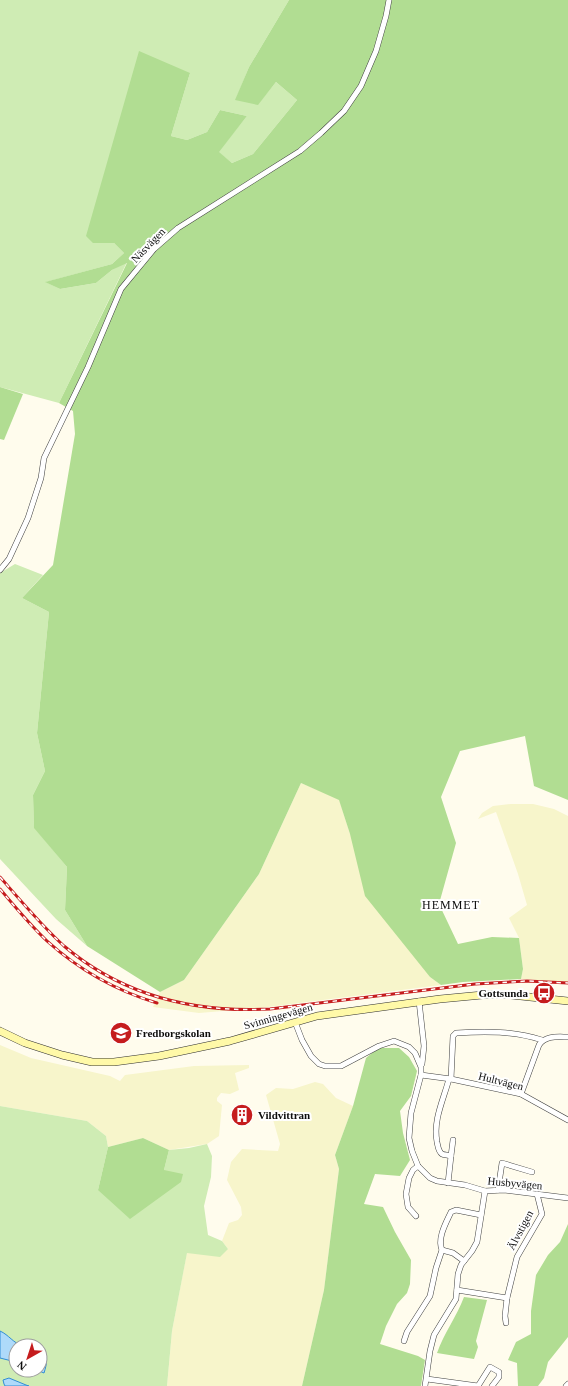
<svg xmlns="http://www.w3.org/2000/svg" width="568" height="1386" font-family="Georgia,serif">
	<rect width="100%" height="100%" fill="#fffced"/>
	<g fill="#f7f5cb">
		<polygon points="301,783 339,799 350,834 430,977 441,985 260,1008 199,1013 153,1007 160,992 184,980 259,874"/>
		<polygon points="511,804 533,804 554,809 568,816 568,982 521,979 523,969 519,938 509,918 527,905 518,874 496,812 478,819 482,813 493,806"/>
		<polygon points="0,1045 31,1058 110,1076 120,1081 125,1075 194,1066 249,1065 249,1068 235,1073 239,1090 230,1094 221,1093 217,1098 217,1101 222,1105 219,1136 207,1144 169,1150 143,1138 108,1147 106,1136 87,1121 0,1106"/>
		<polygon points="315,1082 323,1084 336,1098 353,1106 335,1155 339,1169 324,1290 302,1386 167,1386 172,1331 187,1252 228,1249 222,1241 229,1223 238,1220 242,1215 241,1207 227,1180 231,1162 242,1149 278,1151 280,1144 266,1095 276,1088 293,1089"/>
	</g>
	<g fill="#cfecb4" fill-rule="evenodd">
		<polygon points="0,0 289,0 249,67 236,99 258,104 276,82 297,100 253,154 232,163 218,152 247,116 220,110 207,132 187,140 171,136 190,73 93,243 114,243 124,253 112,264 46,282 60,289 96,283 112,270 127,262 59,403 0,387"/>
		<polygon points="15,564 43,575 22,598 49,612 37,733 45,771 33,795 34,827 67,867 65,910 87,946 56,919 0,859 0,573"/>
		<path d="M 0,1106 L 87,1121 L 106,1136 L 108,1147 L 98,1190 L 164,1170 L 169,1150 L 189,1148 L 207,1144 L 212,1156 L 211,1177 L 204,1206 L 208,1235 L 222,1241 L 228,1249 L 220,1257 L 187,1253 L 172,1331 L 167,1386 L 0,1386 ZM 16,1346 L 40,1346 L 40,1370 L 16,1370 Z"/>
	</g>
	<g fill="#b1dd92">
		<polygon points="289,0 568,0 568,800 534,786 525,736 460,751 441,797 456,843 439,904 458,944 492,937 519,938 523,969 521,979 463,982 441,985 430,977 365,896 350,834 339,800 301,783 259,874 184,980 160,992 87,946 65,910 67,867 34,828 33,795 45,771 37,733 49,612 22,598 53,565 75,434 73,411 59,403 127,263 112,270 96,283 60,289 45,282 112,264 124,253 114,243 93,243 86,236 139,51 190,73 171,136 187,140 207,132 220,110 247,116 219,152 232,163 253,154 297,100 276,82 258,105 235,100 249,67"/>
		<polygon points="0,387 23,394 4,440 0,439"/>
		<polygon points="378,1048 399,1048 409,1057 417,1071 411,1096 400,1111 403,1133 410,1160 400,1176 375,1174 364,1204 383,1207 395,1232 411,1260 410,1284 407,1293 397,1304 386,1326 380,1344 418,1356 425,1360 421,1386 302,1386 324,1290 339,1169 335,1155 353,1106 366,1058"/>
		<polygon points="143,1138 169,1150 164,1170 183,1174 181,1182 130,1219 98,1190 108,1147"/>
		<polygon points="568,1224 568,1337 548,1362 544,1378 538,1386 518,1386 517,1363 508,1360 516,1342 531,1334 531,1311 536,1275 548,1255 560,1242"/>
		<path d="M 464,1297 L 487,1300 L 476,1341 L 478,1347 L 474,1359 L 437,1353 C 444,1333 457,1316 464,1297 Z"/>
	</g>
	<g fill="#aedafa" stroke="#308dd5">
		<path d="M 0,1331 C 9,1335 13,1343 23,1346 L 16,1346 L 16,1362 L 0,1358 Z"/>
		<path d="M 40,1347 C 49,1353 47,1364 44,1373 L 37,1370 L 40,1370 Z"/>
		<polygon points="9,1378 26,1385 29,1386 5,1386 4,1384 3,1380"/>
	</g>
	<g fill="none" stroke-linecap="round" stroke-linejoin="round">
		<g stroke="#404040" stroke-width="6">
			<g id="street">
				<polyline points="0,570 9,559 28,518 41,478 44,458 88,367 121,289 154,249 178,228 300,151 321,133 344,111 361,86 376,51 386,16 389,0"/>
				<polyline points="419,1001 424,1046 422,1064"/>
				<polyline points="295,1022 302,1040 311,1056 319,1064 325,1066 341,1066 379,1046 394,1041 409,1047 415,1053 421,1067 421,1075 411,1113 409,1138 412,1151 418,1166 430,1178 437,1181 465,1185 485,1191 504,1190 568,1198"/>
				<polyline points="421,1075 451,1079 521,1094 568,1120"/>
				<path d="M 451,1079 L 453,1036 L 456,1033 C 486,1031 514,1031 542,1040"/>
				<path d="M 521,1094 L 539,1045 C 546,1035 558,1037 568,1037"/>
				<polyline points="451,1156 453,1140"/>
				<path d="M 448,1183 L 451,1156 C 448,1155 444,1155 442,1154 C 438,1151 438,1146 437,1142 C 433,1120 443,1101 449,1079"/>
				<polyline points="498,1190 502,1163 532,1172"/>
				<polyline points="416,1216 408,1207 406,1194 409,1178 413,1170 418,1166"/>
				<path d="M 464,1261 L 453,1253 L 442,1250 C 437,1238 446,1223 451,1212 L 456,1210 L 481,1215"/>
				<polyline points="457,1290 507,1298"/>
				<polyline points="506,1323 505,1316 507,1298 517,1257 542,1214 537,1194"/>
				<polyline points="404,1341 407,1332 430,1296 436,1268 442,1250"/>
				<polyline points="427,1379 478,1386"/>
				<polyline points="425,1386 430,1351 434,1335 456,1299 458,1274 461,1265 472,1251 477,1242 485,1191"/>
				<polyline points="478,1386 490,1367 499,1372 499,1377 492,1386"/>
				<polyline points="566,1386 568,1384"/>
			</g>
		</g>
		<g stroke="#2f2f2f" stroke-width="8">
			<polyline id="secondary" points="0,1031 25,1043 62,1055 92,1062 114,1062 159,1056 230,1041 317,1016 440,999 493,994 511,995 568,1001"/>
		</g>
		<use href="#street" stroke="#fff" stroke-width="5"/>
		<use href="#secondary" stroke="#fff9a8" stroke-width="7"/>
		<g stroke="#c51c1e" stroke-width="3">
			<g id="rail">
				<path d="M 0,877 C 21,901 41,925 64,946 C 123,996 194,1013 270,1009 L 475,984 L 527,981 L 568,983"/>
				<path d="M 0,889 C 15,907 30,925 47,941 C 78,969 117,991 157,1003"/>
			</g>
		</g>
		<use href="#rail" stroke="#fff" stroke-width="1.5" stroke-dasharray="4.5" stroke-linecap="butt"/>
	</g>
	<defs>
		<g id="bus-disc" transform="scale(1.15)"><circle r="9.5" fill="#c51c1e" stroke="#fff"/><path d="M-5-6H5V4H4V6H2V4H-2V6H-4V4H-5ZM-3.5-4V0h7V-4ZM-3.5 1.2v1.5H-2V1.2ZM2 1.2v1.5H3.5V1.2Z" fill="#fff"/></g>
		<g id="school-disc" transform="scale(1.15)"><circle r="9.5" fill="#c51c1e" stroke="#fff"/><path d="M0-5L7-2L0 1L-7-2ZM-4 1L0 2.5L4 1V4Q0 6-4 4Z" fill="#fff"/></g>
		<g id="building-disc" transform="scale(1.15)"><circle r="9.5" fill="#c51c1e" stroke="#fff"/><path d="M-4-6H4V6H1V3H-1V6H-4ZM-2.5-4.3h1.7v1.8h-1.7ZM.8-4.3h1.7v1.8H.8ZM-2.5-1h1.7V.8h-1.7ZM.8-1h1.7V.8H.8Z" fill="#fff"/></g>
	</defs>
	<g fill-rule="evenodd">
		<use href="#bus-disc" x="544" y="993"/>
		<use href="#school-disc" x="121" y="1033"/>
		<use href="#building-disc" x="242" y="1115"/>
	</g>
	<g text-anchor="middle" stroke-width="4" stroke-linejoin="round" paint-order="stroke">
		<g font-size="11" fill="#0d0d0d" stroke="#fff">
			<text transform="translate(148 245) rotate(-46)" y="4">Näsvägen</text>
			<text transform="translate(278 1016) rotate(-16)" y="4">Svinningevägen</text>
			<text transform="translate(501 1081) rotate(14)" y="4">Hultvägen</text>
			<text transform="translate(515 1183) rotate(5)" y="4">Husbyvägen</text>
			<text transform="translate(520 1230) rotate(-62)" y="4">Älvstigen</text>
		</g>
		<g font-size="11" font-weight="bold" fill="#0d0d0d" stroke="#fff" text-anchor="start">
			<text x="528" y="997" text-anchor="end">Gottsunda</text>
			<text x="136" y="1037">Fredborgskolan</text>
			<text x="258" y="1119">Vildvittran</text>
		</g>
		<g font-size="12" letter-spacing="1" fill="#0d0d0d" stroke="#fff">
			<text x="451" y="909">HEMMET</text>
		</g>
	</g>
	<g transform="translate(28 1358) rotate(219)"><circle r="19" fill="#ffffff" stroke="#9e9e9e"/>
	<path d="M0-3L7 15L0 10L-7 15Z" fill="#c51c1e"/>
	<text y="-6" font-size="11" font-weight="bold" text-anchor="middle" fill="#0d0d0d">N</text>
	</g>
</svg>
